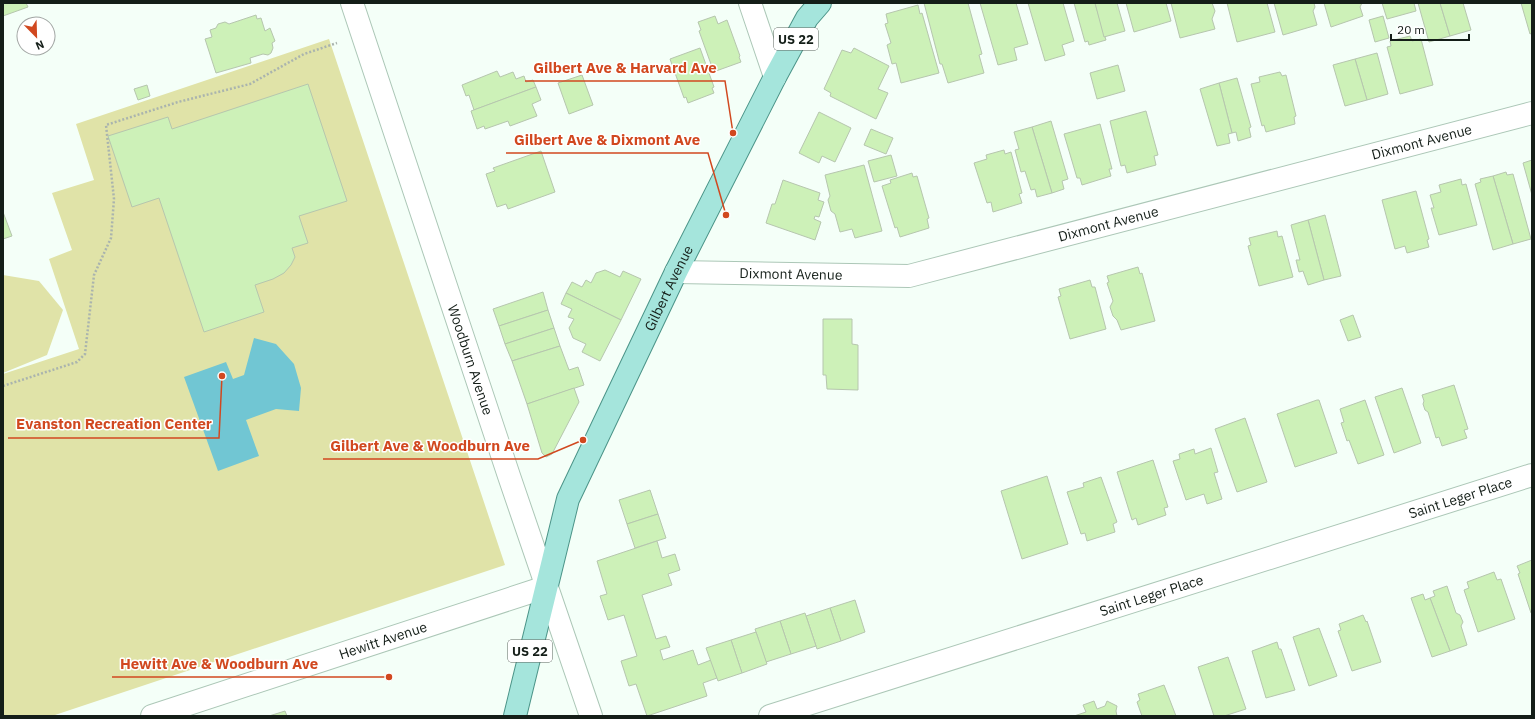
<svg xmlns="http://www.w3.org/2000/svg" width="1535" height="719" font-family="'IBM Plex Sans',sans-serif">
	<rect width="100%" height="100%" fill="#f4fff8"/>
	<g fill="#e0e3a8">
		<polygon points="329,39 505,565 52,716 3,716 3,374 79,349 49,259 72,250 52,193 94,180 76,124"/>
		<polygon points="3,275 39,281 63,310 47,355 3,373"/>
	</g>
	<polygon fill="#71c6d3" points="254,338 276,344 294,364 301,388 299,411 276,409 246,420 259,456 218,471 184,377 226,362 233,379 244,375"/>
	<g fill="#cdf1b8" stroke="#b6c6ae">
		<polygon points="3,3 26,3 28,7 3,16"/>
		<polygon points="924,3 968,3 982,54 979,55 984,73 948,83 942,64 940,64"/>
		<polygon points="980,3 1016,3 1028,44 1014,48 1017,60 998,65"/>
		<polygon points="1028,3 1063,3 1074,41 1062,45 1065,55 1045,61"/>
		<polygon points="1074,3 1095,3 1106,40 1089,45 1088,41 1085,42"/>
		<polygon points="1095,3 1117,3 1125,31 1104,37"/>
		<polygon points="1126,3 1166,3 1171,21 1134,32"/>
		<polygon points="1171,3 1212,3 1215,11 1212,19 1215,29 1180,38"/>
		<polygon points="1227,3 1267,3 1275,32 1237,42"/>
		<polygon points="1274,3 1314,3 1315,7 1313,11 1317,25 1283,35"/>
		<polygon points="1324,3 1362,3 1360,7 1363,16 1331,27"/>
		<polygon points="1382,3 1414,3 1416,11 1387,19"/>
		<polygon points="1418,3 1440,3 1450,36 1429,42"/>
		<polygon points="1440,3 1463,3 1471,30 1450,36"/>
		<polygon points="1521,3 1532,3 1532,33 1530,34"/>
		<polygon points="918,5 920,14 922,13 939,73 901,83 896,63 892,64 887,45 891,43 885,24 888,23 886,14"/>
		<polygon points="256,15 257,19 261,18 265,31 270,28 275,41 272,43 273,48 271,53 268,55 263,54 250,58 251,63 216,73 205,39 212,37 210,30 216,28 218,24 225,22 229,24"/>
		<polygon points="715,16 718,24 727,20 740,56 739,57 741,62 716,71 714,66 712,67 699,31 701,30 698,22"/>
		<polygon points="1383,16 1389,38 1375,42 1369,20"/>
		<polygon points="1410,36 1412,41 1421,39 1433,85 1400,94 1387,47 1391,46 1390,41"/>
		<polygon points="700,48 714,87 712,88 714,93 688,103 686,97 684,98 670,59"/>
		<polygon points="854,48 889,66 878,89 888,93 876,119 830,96 831,93 824,89 842,50 851,53"/>
		<polygon points="1377,53 1388,94 1367,100 1355,59"/>
		<polygon points="1355,59 1367,100 1345,106 1333,65"/>
		<polygon points="1118,65 1125,91 1097,99 1090,73"/>
		<polygon points="497,71 500,77 513,72 516,79 524,76 526,82 533,80 536,87 474,110 469,95 466,96 462,85"/>
		<polygon points="1280,72 1282,76 1286,75 1296,116 1294,117 1295,124 1266,132 1264,125 1262,126 1251,84 1260,82 1259,77"/>
		<polygon points="582,75 593,105 569,114 558,83"/>
		<polygon points="1237,78 1251,127 1249,128 1251,137 1238,141 1236,132 1232,133 1219,83"/>
		<polygon points="1219,83 1232,133 1228,134 1230,143 1217,146 1200,89"/>
		<polygon points="308,84 347,201 299,216 308,243 292,248 295,257 291,265 284,273 273,279 255,285 264,312 204,332 159,198 132,207 108,136 168,117 172,129"/>
		<polygon points="147,85 150,96 138,100 134,89"/>
		<polygon points="536,87 541,100 532,104 537,116 510,126 508,121 485,129 484,126 477,129 471,111"/>
		<polygon points="1146,111 1158,155 1154,156 1156,165 1127,173 1125,165 1121,166 1110,121"/>
		<polygon points="819,112 851,128 835,162 822,156 819,163 799,153"/>
		<polygon points="1051,121 1068,179 1062,181 1064,189 1052,193 1032,127"/>
		<polygon points="1100,124 1112,169 1109,169 1111,176 1082,185 1080,178 1077,178 1064,134"/>
		<polygon points="1032,127 1052,193 1037,197 1035,189 1031,190 1025,171 1021,172 1015,150 1019,149 1014,132"/>
		<polygon points="871,129 893,138 886,154 864,145"/>
		<polygon points="1004,150 1005,154 1011,152 1022,193 1019,194 1022,203 993,212 991,202 987,203 974,163 987,159 986,155"/>
		<polygon points="541,151 555,192 508,209 506,204 497,207 486,174 495,171 493,168"/>
		<polygon points="891,155 897,176 874,182 868,161"/>
		<polygon points="1532,160 1532,195 1523,163"/>
		<polygon points="864,165 882,231 855,238 852,229 840,232 835,214 831,211 828,200 830,196 825,175"/>
		<polygon points="1506,172 1507,175 1513,174 1531,239 1513,244 1493,176"/>
		<polygon points="912,173 913,177 917,176 929,218 927,219 929,228 900,237 897,227 895,228 882,186 891,183 890,180"/>
		<polygon points="1493,176 1513,244 1493,250 1475,184 1481,182 1480,179"/>
		<polygon points="1461,179 1462,185 1466,184 1477,225 1439,235 1431,208 1434,208 1430,195 1441,192 1439,185"/>
		<polygon points="783,180 820,193 818,200 824,202 819,217 815,216 814,219 821,222 815,240 766,223 772,204 775,204"/>
		<polygon points="1416,191 1429,239 1427,240 1429,247 1407,253 1405,246 1395,249 1382,200"/>
		<polygon points="3,212 12,236 3,239"/>
		<polygon points="1325,215 1341,276 1324,280 1308,220"/>
		<polygon points="1308,220 1324,280 1308,285 1303,271 1299,272 1296,260 1300,260 1291,225"/>
		<polygon points="1277,231 1278,237 1282,236 1293,277 1259,286 1248,246 1251,245 1249,238"/>
		<polygon points="1138,267 1140,274 1142,273 1155,321 1121,330 1117,320 1113,316 1110,307 1113,301 1107,283 1109,282 1107,276"/>
		<polygon points="605,270 620,277 623,271 641,279 621,320 566,293 572,282 582,287 586,280 591,283 596,273"/>
		<polygon points="1090,280 1092,287 1095,287 1106,329 1070,339 1058,297 1061,296 1059,289"/>
		<polygon points="543,292 548,310 499,326 493,309"/>
		<polygon points="566,293 621,320 600,361 582,352 586,344 573,338 569,328 574,319 568,317 572,309 561,304"/>
		<polygon points="548,310 554,328 505,344 499,326"/>
		<polygon points="1353,315 1361,337 1348,341 1340,320"/>
		<polygon points="823,319 852,319 852,344 858,345 858,390 827,389 826,375 823,375"/>
		<polygon points="554,328 560,346 512,361 505,344"/>
		<polygon points="560,346 569,370 578,367 584,385 527,404 512,361"/>
		<polygon points="1454,385 1468,429 1464,430 1467,438 1442,446 1439,437 1436,438 1428,412 1425,410 1423,404 1424,401 1422,395"/>
		<polygon points="574,388 579,402 552,454 546,457 542,453 527,404"/>
		<polygon points="1402,388 1421,443 1394,453 1375,397"/>
		<polygon points="1317,400 1319,400 1337,453 1295,467 1277,414"/>
		<polygon points="1365,400 1384,455 1358,464 1349,440 1347,441 1341,423 1344,422 1340,409"/>
		<polygon points="1245,418 1267,482 1237,492 1215,429"/>
		<polygon points="1211,448 1218,472 1214,473 1222,499 1207,504 1204,494 1186,500 1173,461 1180,459 1179,454 1194,449 1195,454"/>
		<polygon points="1153,460 1168,507 1164,508 1166,515 1138,525 1136,518 1132,520 1117,472"/>
		<polygon points="1047,476 1068,544 1022,559 1001,491"/>
		<polygon points="1101,477 1117,522 1113,524 1115,532 1087,541 1085,533 1081,534 1067,492 1084,487 1083,483"/>
		<polygon points="650,490 658,514 627,524 619,500"/>
		<polygon points="658,514 666,538 635,548 627,524"/>
		<polygon points="657,541 662,558 675,554 680,570 668,574 672,585 642,595 656,639 666,636 670,647 660,650 663,660 693,650 698,665 711,660 717,678 703,683 707,696 647,716 636,684 629,686 621,661 637,656 624,615 608,620 600,596 607,594 597,561"/>
		<polygon points="1532,560 1532,613 1531,613 1518,574 1520,573 1517,566"/>
		<polygon points="1494,572 1497,580 1501,579 1515,619 1478,632 1464,590 1469,588 1467,582"/>
		<polygon points="1447,586 1456,613 1460,615 1463,622 1461,626 1467,645 1450,651 1430,598 1435,596 1433,591"/>
		<polygon points="1423,594 1425,600 1430,598 1450,651 1432,657 1411,598"/>
		<polygon points="855,600 865,632 841,641 830,608"/>
		<polygon points="830,608 841,641 817,649 806,616"/>
		<polygon points="805,613 816,646 791,654 780,621"/>
		<polygon points="1363,615 1366,622 1367,621 1381,662 1352,671 1338,631 1341,630 1339,624"/>
		<polygon points="780,621 791,654 766,662 755,629"/>
		<polygon points="1319,628 1337,676 1309,686 1293,637"/>
		<polygon points="756,632 767,664 742,673 731,640"/>
		<polygon points="731,640 742,673 718,681 706,648"/>
		<polygon points="1277,642 1279,649 1281,649 1295,690 1266,698 1252,651"/>
		<polygon points="1228,657 1246,709 1224,716 1214,716 1198,667"/>
		<polygon points="1164,685 1176,716 1142,716 1137,702 1140,700 1138,694"/>
		<polygon points="1094,701 1097,709 1105,706 1107,701 1117,706 1116,711 1117,716 1074,716 1086,712 1083,705"/>
		<polygon points="285,711 287,716 269,716"/>
	</g>
	<g fill="none" stroke-linecap="round" stroke-linejoin="round">
		<g stroke="#acc7b7" stroke-width="24">
			<g id="street">
				<polyline points="750,3 775,77"/>
				<path id="s1" d="M 676,272 L 909,276 L 1532,113"/>
				<path id="s2" d="M 152,716 L 546,587"/>
				<path id="s3" d="M 770,716 L 1532,475"/>
			</g>
		</g>
		<g stroke="#acc7b7" stroke-width="24">
			<g id="secondary">
				<path id="s4" d="M 352,3 L 509,476 L 591,716"/>
			</g>
		</g>
		<g stroke="#4b9488" stroke-width="24">
			<g id="primary">
				<path id="s5" d="M 515,716 L 568,499 L 676,272 L 775,77 L 807,18 L 820,3"/>
			</g>
		</g>
		<polyline stroke="#aab4ae" stroke-width="2.5" stroke-dasharray="2 2" stroke-linecap="butt" points="3,386 77,362 85,354 94,275 111,238 114,199 106,125 178,102 250,84 304,54 337,43"/>
		<use href="#street" stroke="#fff" stroke-width="22"/>
		<use href="#secondary" stroke="#fff" stroke-width="22"/>
		<use href="#primary" stroke="#a5e5dc" stroke-width="22"/>
	</g>
	<g text-anchor="middle" stroke-width="3" stroke-linejoin="round" paint-order="stroke">
		<g fill="#fff" stroke="#5a625d" stroke-width="1">
			<rect x="774" y="28" width="44" height="22" rx="3"/>
			<rect x="508" y="640" width="44" height="22" rx="3"/>
		</g>
		<g font-size="13" font-weight="bold" fill="#141e18">
			<text x="796" y="44">US 22</text>
			<text x="530" y="656">US 22</text>
		</g>
		<g font-size="14" fill="#141e18" stroke="#fff">
			<text dy="5" stroke="none"><textPath href="#s1" startOffset="763">Dixmont Avenue</textPath></text>
			<text dy="5" stroke="none"><textPath href="#s1" startOffset="439">Dixmont Avenue</textPath></text>
			<text dy="5" stroke="none"><textPath href="#s1" startOffset="115">Dixmont Avenue</textPath></text>
			<text dy="5" stroke="none"><textPath href="#s5" startOffset="457">Gilbert Avenue</textPath></text>
			<text dy="5" stroke="none"><textPath href="#s4" startOffset="376">Woodburn Avenue</textPath></text>
			<text dy="5" stroke="none"><textPath href="#s3" startOffset="724">Saint Leger Place</textPath></text>
			<text dy="5" stroke="none"><textPath href="#s3" startOffset="400">Saint Leger Place</textPath></text>
			<text dy="5" stroke="none"><textPath href="#s2" startOffset="243">Hewitt Avenue</textPath></text>
		</g>
	</g>
	<path fill="none" stroke="#d1481f" stroke-width="1.5" d="M733 133L725 81H525M726 215L708 153H506M222 376L219 438H8M583 440L538 459H323M389 677L326 677H112"/>
	<g fill="#d1481f" stroke="#fff" stroke-width="1.5">
		<circle cx="733" cy="133" r="4"/>
		<circle cx="726" cy="215" r="4"/>
		<circle cx="222" cy="376" r="4"/>
		<circle cx="583" cy="440" r="4"/>
		<circle cx="389" cy="677" r="4"/>
	</g>
	<g font-size="15" text-anchor="middle" font-weight="bold" fill="#d1481f" stroke="#fff" stroke-width="3" stroke-linejoin="round" paint-order="stroke">
		<text x="625" y="73">Gilbert Ave &amp; Harvard Ave</text>
		<text x="607" y="145">Gilbert Ave &amp; Dixmont Ave</text>
		<text x="114" y="429">Evanston Recreation Center</text>
		<text x="430" y="451">Gilbert Ave &amp; Woodburn Ave</text>
		<text x="219" y="669">Hewitt Ave &amp; Woodburn Ave</text>
	</g>
	<rect width="1535" height="719" fill="none" stroke="#141e18" stroke-width="8"/>
	<g transform="translate(36 36) rotate(157)"><circle r="19" fill="#ffffff" stroke="#a1a5a3"/>
	<path d="M0-3L7 15L0 10L-7 15Z" fill="#d1481f"/>
	<text y="-6" font-size="11" font-weight="bold" text-anchor="middle" fill="#141e18">N</text>
	</g>
	<path d="M1391 34v6h78v-6" fill="none" stroke="#141e18" stroke-width="2"/>
	<text x="1397" y="34" font-size="12" fill="#141e18" stroke="#ffffff" stroke-width="3" paint-order="stroke">20 m</text>
</svg>
